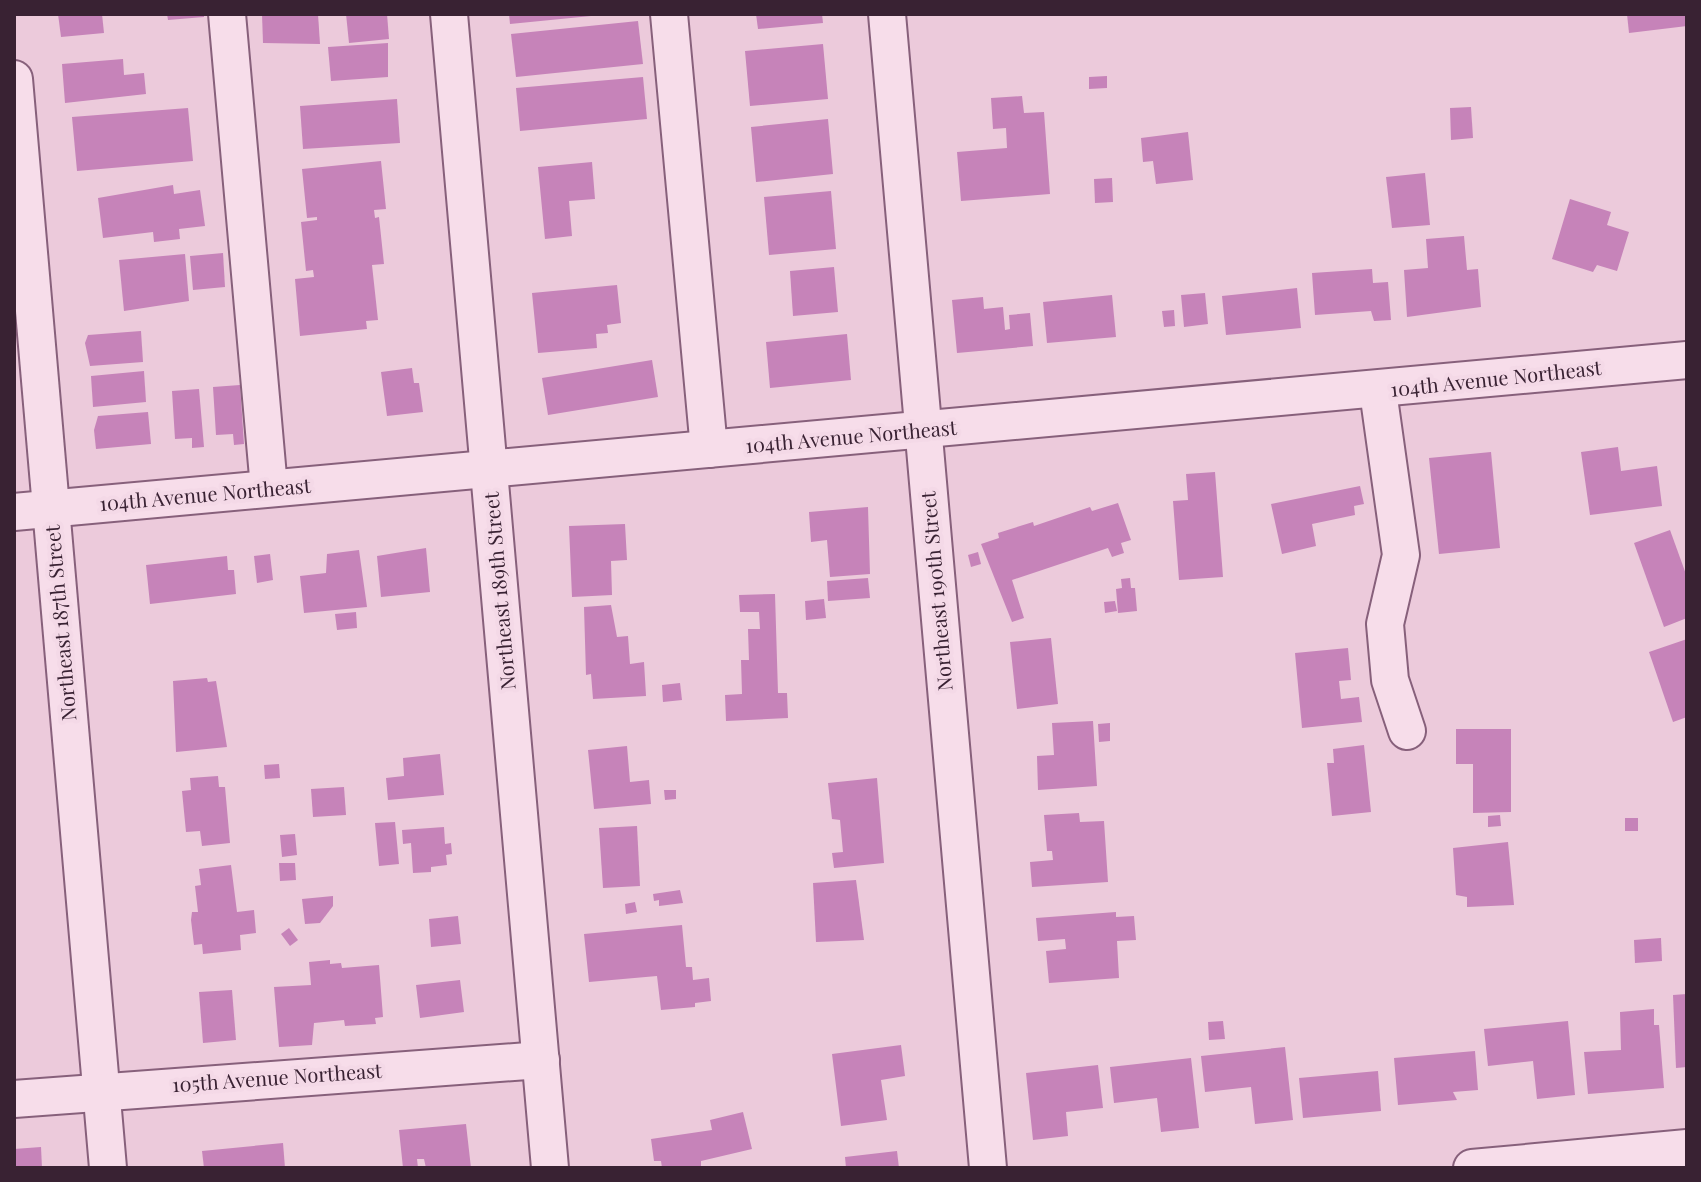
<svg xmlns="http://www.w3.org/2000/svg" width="1701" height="1182" font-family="'Playfair Display',serif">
	<rect width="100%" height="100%" fill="#eccadb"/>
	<g fill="#c683b9">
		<polygon points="58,14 102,14 104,33 61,37"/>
		<polygon points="167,14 204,14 204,17 168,20"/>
		<polygon points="262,14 318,14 320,44 263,43"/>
		<polygon points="346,14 387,14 389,39 349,43"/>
		<polygon points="509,14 591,14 591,16 510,24"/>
		<polygon points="756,14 822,14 823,23 758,29"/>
		<polygon points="1627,14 1687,14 1687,26 1629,33"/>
		<polygon points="638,21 643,64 516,77 511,34"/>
		<polygon points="388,43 388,77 331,81 328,47"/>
		<polygon points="823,44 828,99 750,106 745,51"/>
		<polygon points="123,59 124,75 144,73 146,94 65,103 62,64"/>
		<polygon points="1107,76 1107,88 1089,89 1089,77"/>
		<polygon points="643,77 647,119 520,131 516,88"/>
		<polygon points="1022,96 1024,113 1044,112 1050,194 961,201 957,152 1007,148 1006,128 993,129 991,98"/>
		<polygon points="397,99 400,143 303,149 300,106"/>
		<polygon points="1471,107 1473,138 1451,140 1450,108"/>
		<polygon points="188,108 193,161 77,171 72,117"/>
		<polygon points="828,119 833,174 756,182 751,127"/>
		<polygon points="1188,132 1193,180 1156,184 1153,161 1143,162 1141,138"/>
		<polygon points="381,161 386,209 374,210 375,218 379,217 384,264 372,265 378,320 366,321 367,329 300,336 295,279 314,277 313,270 306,271 301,222 317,220 317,217 307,218 302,169"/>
		<polygon points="592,162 595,199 569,201 572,236 545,239 538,167"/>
		<polygon points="1425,173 1430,225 1392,228 1386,177"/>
		<polygon points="1112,178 1113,202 1095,203 1094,179"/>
		<polygon points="173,185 174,194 200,190 205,226 179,229 180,239 154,242 153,232 103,238 98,198"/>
		<polygon points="831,191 836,249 769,255 764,197"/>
		<polygon points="1570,199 1611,212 1607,225 1629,232 1617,271 1597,265 1593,272 1552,259"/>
		<polygon points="1464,236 1467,270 1478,269 1481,307 1407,317 1404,270 1428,268 1426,239"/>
		<polygon points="223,253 225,287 193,290 190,256"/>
		<polygon points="185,254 189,301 124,311 119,260"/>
		<polygon points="834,267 838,312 793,316 790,271"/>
		<polygon points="1372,269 1373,283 1388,282 1391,320 1374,321 1371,311 1315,315 1312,273"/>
		<polygon points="617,285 621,323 607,325 608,333 596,334 597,348 538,353 532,293"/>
		<polygon points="1297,288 1301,328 1226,335 1222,296"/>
		<polygon points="1205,293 1208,324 1184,327 1181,295"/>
		<polygon points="1112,295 1116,337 1047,343 1043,302"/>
		<polygon points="983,297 984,309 1003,307 1005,330 1010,329 1009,315 1030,313 1033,346 957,353 952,300"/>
		<polygon points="1174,310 1175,326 1164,327 1162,311"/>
		<polygon points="141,331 143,362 90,366 85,343 88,335"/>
		<polygon points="847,334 851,380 770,388 766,342"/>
		<polygon points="652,360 658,397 548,415 542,378"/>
		<polygon points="412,368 414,383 419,383 423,412 387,416 381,372"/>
		<polygon points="144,371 146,402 93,407 91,376"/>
		<polygon points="240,385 244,444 234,445 233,434 216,435 213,387"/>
		<polygon points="199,389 204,447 192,448 192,438 175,439 172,391"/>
		<polygon points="148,412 151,444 96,449 94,430 98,416"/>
		<polygon points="1618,447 1621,471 1657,466 1662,506 1590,515 1581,452"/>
		<polygon points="1491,452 1500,548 1439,554 1429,458"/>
		<polygon points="1215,472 1223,577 1179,580 1173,501 1188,500 1186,474"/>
		<polygon points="1360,486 1364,504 1354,506 1355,515 1312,524 1316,546 1282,554 1271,504"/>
		<polygon points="1118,503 1131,540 1121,543 1124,553 1112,557 1108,548 1012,580 1024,618 1012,622 981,544 999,538 998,533 1033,522 1034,526 1090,507 1092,511"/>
		<polygon points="868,507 870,574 830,577 827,540 811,542 809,512"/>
		<polygon points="625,524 627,560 611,561 612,595 572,597 569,526"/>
		<polygon points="1670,530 1687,577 1687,618 1664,627 1634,543"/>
		<polygon points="426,548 430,592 381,597 377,556"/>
		<polygon points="359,550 367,607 304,613 300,576 326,573 327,554"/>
		<polygon points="978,552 981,564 971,567 968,555"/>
		<polygon points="270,554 273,580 257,583 254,556"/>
		<polygon points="227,556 228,570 234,570 236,594 150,604 146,565"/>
		<polygon points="868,578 870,598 828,601 827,581"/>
		<polygon points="1130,578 1131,588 1135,588 1137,611 1118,613 1116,589 1122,588 1121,579"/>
		<polygon points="775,594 778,693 787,693 788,718 726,721 725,695 742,694 741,660 749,660 748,629 760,629 759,612 740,612 739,595"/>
		<polygon points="824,599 826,618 806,620 805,601"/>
		<polygon points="1115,601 1117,611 1105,613 1104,602"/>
		<polygon points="611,605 617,637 628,636 630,664 644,662 646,696 593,699 591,674 586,675 584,607"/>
		<polygon points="356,612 357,628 337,630 335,614"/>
		<polygon points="1051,638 1058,704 1017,709 1010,642"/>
		<polygon points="1687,639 1687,717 1673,722 1649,652"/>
		<polygon points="1348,648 1351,680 1339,681 1341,699 1359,697 1362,722 1302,728 1295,653"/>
		<polygon points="207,678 208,682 216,681 227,747 176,752 173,681"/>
		<polygon points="680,683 682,700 663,702 662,685"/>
		<polygon points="1093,721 1097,786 1038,790 1037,756 1054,755 1052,723"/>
		<polygon points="1110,723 1110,741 1099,742 1098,724"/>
		<polygon points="1456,729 1511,729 1511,812 1473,813 1473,764 1456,764"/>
		<polygon points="1364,745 1371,812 1332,816 1327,763 1334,763 1333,749"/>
		<polygon points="627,746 630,782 649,780 651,804 594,809 588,750"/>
		<polygon points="440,754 444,795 388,800 386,778 404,776 403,758"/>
		<polygon points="279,764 280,778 265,779 264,765"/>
		<polygon points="218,776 219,787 225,787 230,843 202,846 200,831 186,832 182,791 191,790 190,778"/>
		<polygon points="877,778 884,863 834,868 832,853 843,852 840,820 832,819 828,783"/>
		<polygon points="344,787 346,815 313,817 311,789"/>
		<polygon points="664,790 676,790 676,799 665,800"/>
		<polygon points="1079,813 1080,822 1104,821 1108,882 1032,887 1030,862 1053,860 1052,851 1047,851 1044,815"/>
		<polygon points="1500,815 1501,826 1488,827 1488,816"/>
		<rect x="1625" y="818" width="13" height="13"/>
		<polygon points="395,822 399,864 379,866 375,823"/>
		<polygon points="637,826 640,886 603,888 599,828"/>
		<polygon points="444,827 445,844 451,843 452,854 446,855 447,865 431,867 431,872 413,873 411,843 403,844 402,830"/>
		<polygon points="295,834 297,855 282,857 280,835"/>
		<polygon points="1508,842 1514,905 1467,907 1467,897 1456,895 1453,848"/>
		<polygon points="279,863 295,863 296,880 280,881"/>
		<polygon points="231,865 237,912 254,910 256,933 240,935 241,950 203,954 202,944 194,945 191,920 192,912 198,912 195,886 201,885 199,869"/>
		<polygon points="856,880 864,940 816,942 813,883"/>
		<polygon points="680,890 683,903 659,906 659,900 654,901 653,894"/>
		<polygon points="333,896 333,906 320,923 305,924 302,899"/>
		<polygon points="635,902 637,912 626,914 625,904"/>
		<polygon points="1116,912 1116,917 1134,916 1136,940 1117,941 1119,978 1049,983 1046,951 1066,949 1065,939 1038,941 1036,918"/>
		<polygon points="458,916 461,944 431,947 429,919"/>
		<polygon points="682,925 686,967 692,967 693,980 709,978 711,1001 695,1003 695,1007 661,1010 657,976 589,982 584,934"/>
		<polygon points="289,928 298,940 290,946 281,934"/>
		<polygon points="1661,938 1662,961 1635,963 1634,940"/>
		<polygon points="330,960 330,964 341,963 342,968 379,965 383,1017 375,1018 376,1024 345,1026 344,1020 314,1023 312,1045 279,1047 274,987 311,985 309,962"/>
		<polygon points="460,980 464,1012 420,1018 416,985"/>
		<polygon points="232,990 236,1040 203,1043 199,992"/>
		<polygon points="1687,994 1687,1067 1676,1068 1673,995"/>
		<polygon points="1654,1009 1654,1025 1659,1025 1664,1088 1588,1094 1584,1052 1621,1050 1620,1012"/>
		<polygon points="1223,1021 1225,1039 1209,1040 1208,1022"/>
		<polygon points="1568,1021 1575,1095 1537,1099 1533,1061 1488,1066 1484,1029"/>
		<polygon points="901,1045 905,1076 881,1080 887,1120 841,1126 832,1054"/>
		<polygon points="1285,1047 1293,1120 1255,1124 1251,1087 1205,1092 1201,1056"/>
		<polygon points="1475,1051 1478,1090 1453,1092 1457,1100 1398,1105 1394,1058"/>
		<polygon points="1191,1058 1199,1128 1161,1132 1157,1098 1114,1103 1110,1067"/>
		<polygon points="1098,1065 1103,1108 1066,1112 1068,1136 1033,1140 1026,1073"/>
		<polygon points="1378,1071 1381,1111 1303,1118 1299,1078"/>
		<polygon points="743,1112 752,1149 701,1161 701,1168 662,1168 661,1161 654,1161 651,1139 712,1130 710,1120"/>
		<polygon points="466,1124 471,1168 426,1168 424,1159 417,1159 418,1168 403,1168 399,1130"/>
		<polygon points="283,1143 285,1168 204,1168 202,1151"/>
		<polygon points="41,1147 42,1168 14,1168 14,1149"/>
		<polygon points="897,1151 899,1168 846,1168 845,1157"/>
	</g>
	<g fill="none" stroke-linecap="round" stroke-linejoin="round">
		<g stroke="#87607b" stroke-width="40">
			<g id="minor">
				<polyline points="227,14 269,488"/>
				<polyline points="449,14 550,1168"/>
				<polyline points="669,14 709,449"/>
				<polyline points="887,14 988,1168"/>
				<polyline points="14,79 108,1168"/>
				<polyline points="1378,391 1401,555 1385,624 1390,680 1407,731"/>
				<polyline points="14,512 1687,360"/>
				<polyline points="14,1099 541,1060"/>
				<polyline points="1472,1168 1687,1148"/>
			</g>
		</g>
		<use href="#minor" stroke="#f7ddea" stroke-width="36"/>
	</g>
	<g text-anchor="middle" stroke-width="8" stroke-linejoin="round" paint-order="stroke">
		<g font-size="20" fill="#392233" stroke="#f4d9e7">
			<text transform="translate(1496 379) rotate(-6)" y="7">104th Avenue Northeast</text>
			<text transform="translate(851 437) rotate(-5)" y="7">104th Avenue Northeast</text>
			<text transform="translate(205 495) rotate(-5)" y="7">104th Avenue Northeast</text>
			<text transform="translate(500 591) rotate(-95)" y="7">Northeast 189th Street</text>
			<text transform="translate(937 591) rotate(-95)" y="7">Northeast 190th Street</text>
			<text transform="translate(61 623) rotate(-95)" y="7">Northeast 187th Street</text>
			<text transform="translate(277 1078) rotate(-4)" y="7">105th Avenue Northeast</text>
		</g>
	</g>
	<rect width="1701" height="1182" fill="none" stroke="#392233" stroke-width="32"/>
</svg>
